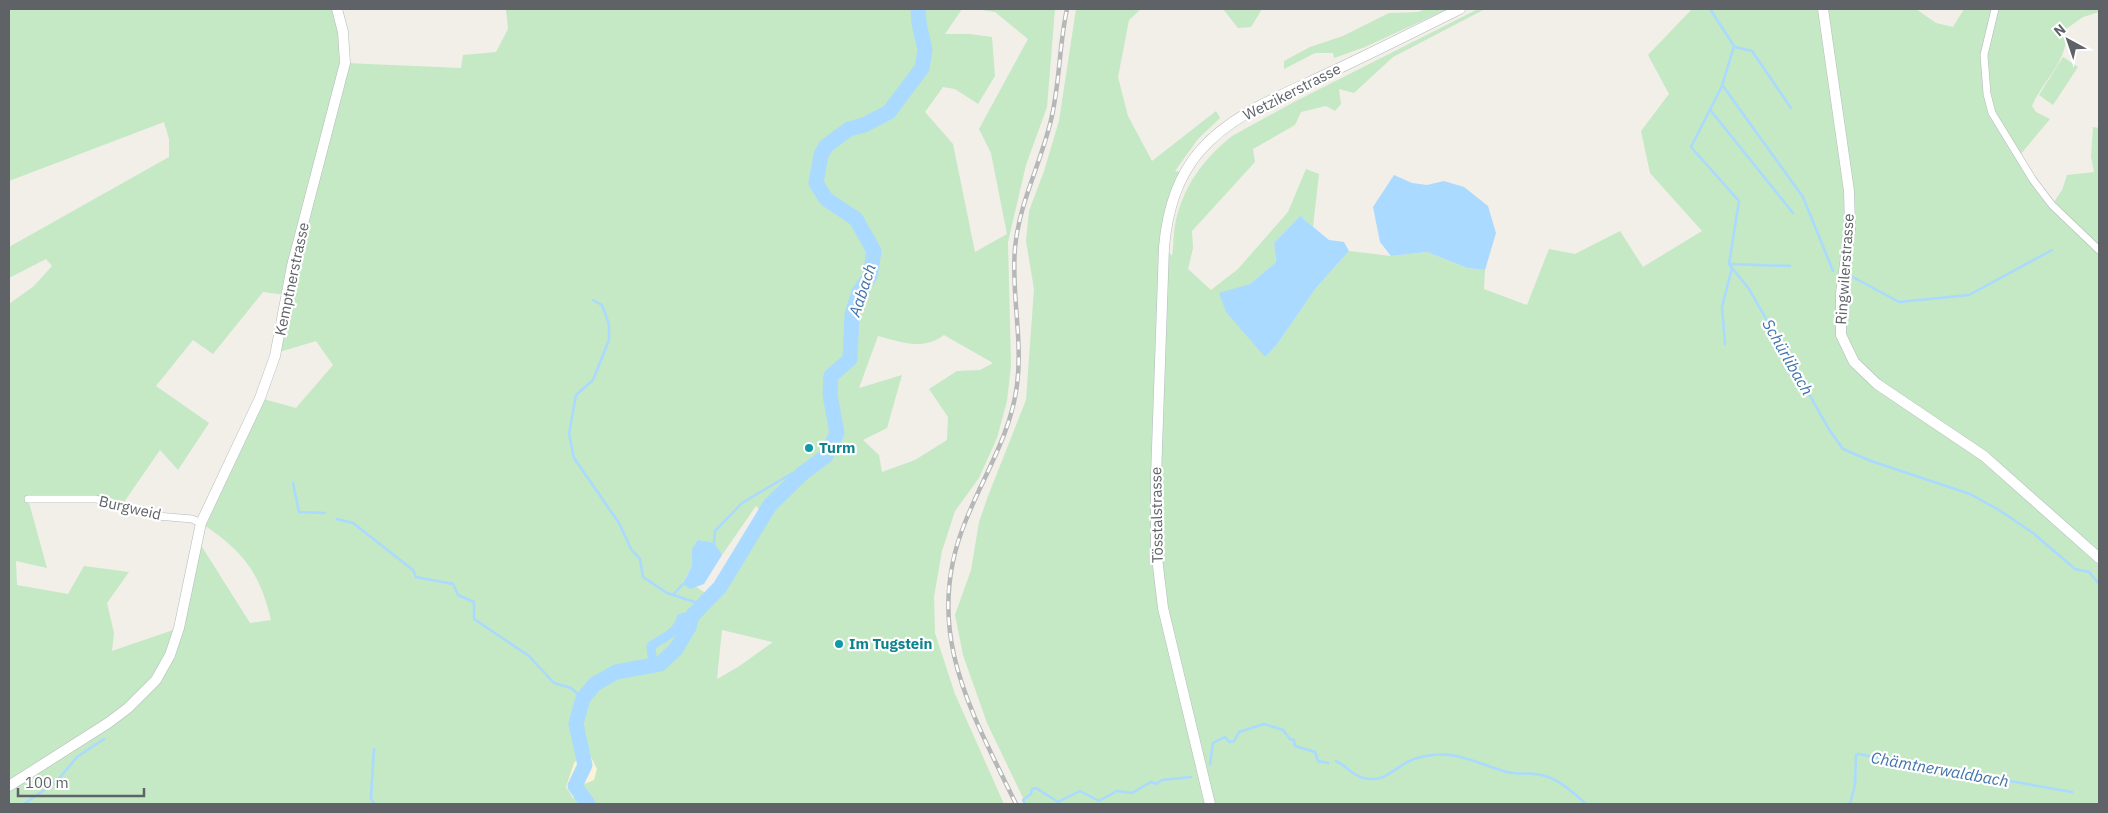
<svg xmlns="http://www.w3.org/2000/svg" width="2108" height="813" font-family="'IBM Plex Sans',sans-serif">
	<rect width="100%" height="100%" fill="#f1efe8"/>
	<g fill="#c5e8c5" fill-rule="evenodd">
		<path d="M 9,9 L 337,9 L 345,63 L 461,68 L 463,55 L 496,52 L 508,29 L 506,9 L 962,9 L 945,34 L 969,34 L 992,37 L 995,76 L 978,104 L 955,89 L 943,87 L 925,112 L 953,144 L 975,252 L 1007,234 L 991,153 L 979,129 L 1028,39 L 995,12 L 975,9 L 1055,9 L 1047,107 L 1026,165 L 1008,242 L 1011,365 L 1007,401 L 997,438 L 979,478 L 955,511 L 942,551 L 934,597 L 935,633 L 955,694 L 1004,804 L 9,804 L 9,304 L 34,286 L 52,266 L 46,259 L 9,278 L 9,247 L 169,157 L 169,139 L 164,122 L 9,181 ZM 263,292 L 286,295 L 276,353 L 316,341 L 333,365 L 296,408 L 260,398 L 201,523 C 242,550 260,572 271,620 L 250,623 L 197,539 L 179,628 L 112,651 L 114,633 L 107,603 L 129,572 L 84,566 L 68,594 L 17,585 L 16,561 L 47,568 L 28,499 L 96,499 L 122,505 L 160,450 L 178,470 L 209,423 L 156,386 L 193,340 L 213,354 ZM 944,335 L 993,363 L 980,370 L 957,371 L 929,389 L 948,417 L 947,440 L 915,460 L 882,472 L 879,455 L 863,440 L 887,428 L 902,375 L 859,388 L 878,336 C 901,342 923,351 944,335 ZM 756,506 L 763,514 L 727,581 L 711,597 L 685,579 L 692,565 L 718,552 L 722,555 ZM 722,630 L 772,642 L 773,642 L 738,667 L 717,679 Z"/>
		<path d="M 1076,9 L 1141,9 L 1129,20 L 1118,77 L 1128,116 L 1152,161 L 1216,111 L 1220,118 L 1198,139 L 1175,171 L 1185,173 L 1164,247 L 1172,256 C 1174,246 1173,235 1175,225 C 1182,188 1203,159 1232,136 L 1294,102 L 1478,9 L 1485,9 L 1393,57 L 1354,93 L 1339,89 L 1341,104 L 1335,111 L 1326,106 L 1301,112 L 1295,125 L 1253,149 L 1255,162 L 1192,231 L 1193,248 L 1188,269 L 1211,290 L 1238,269 L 1288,212 L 1306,169 L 1319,174 L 1313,227 L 1300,216 L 1274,243 L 1276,262 L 1250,284 L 1278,343 L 1316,288 L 1349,251 L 1391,256 L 1427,252 L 1467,268 L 1485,270 L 1484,289 L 1527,305 L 1549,249 L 1575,254 L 1620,231 L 1643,267 L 1702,231 L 1650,173 L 1641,131 L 1669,94 L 1648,55 L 1692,9 L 1916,9 L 1936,23 L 1953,27 L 1964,9 L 2099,9 L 2099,12 L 2083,17 L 2066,29 C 2066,36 2066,44 2064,50 C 2058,70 2040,86 2032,106 L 2036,112 L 2050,119 L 2020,155 L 2052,205 L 2062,190 L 2067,175 L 2094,172 L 2091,157 L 2093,127 L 2099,128 L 2099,804 L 1026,804 L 987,723 L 963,655 L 955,615 L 971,570 L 979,522 L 988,496 L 1026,400 L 1034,289 L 1026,241 L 1029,211 L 1044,171 L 1059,121 Z"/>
		<polygon points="1223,9 1262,9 1251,27 1238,28"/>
		<polygon points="1426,9 1448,9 1365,47 1334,58 1333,53 1315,53 1284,69 1284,61 1310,47 1343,36 1389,13 1418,12"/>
		<polygon points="2063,57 2078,67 2053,105 2039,95"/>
	</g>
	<polygon fill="#fbf3d9" points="583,753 591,757 597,769 594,780 582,785 581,792 584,795 573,798 566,787 574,763"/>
	<g fill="#aadaff">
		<polygon points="1394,175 1412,183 1427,185 1444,181 1464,187 1488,206 1496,233 1485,270 1467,268 1427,252 1391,256 1380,242 1373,207"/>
		<polygon points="1300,216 1329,240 1344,242 1349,251 1316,288 1278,343 1265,357 1226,312 1219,293 1250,284 1276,262 1274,243"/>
		<polygon points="698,540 714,543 722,555 704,584 690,589 683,584 692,565 692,549"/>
		<polygon points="584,756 590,760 592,768 576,763"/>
	</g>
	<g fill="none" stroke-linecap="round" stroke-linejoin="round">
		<g stroke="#aadaff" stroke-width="2.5">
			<polyline points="1710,9 1734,46 1722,86 1691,147 1739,201 1729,264 1749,289 1830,431 1843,449 1871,461 1970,494 1999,510 2033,533 2075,569 2089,572 2099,584"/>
			<polyline points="1735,47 1752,51 1791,108"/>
			<polyline points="1723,86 1803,197 1833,271"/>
			<polyline points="1711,111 1793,213"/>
			<polyline points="1729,264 1790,266"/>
			<polyline points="1851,276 1899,302 1969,295 2052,250"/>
			<polyline points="593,300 602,305 609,324 609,340 593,380 576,395 569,434 574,458 619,523 631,549 640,559 643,577 667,593 701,604"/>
			<polyline points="1725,344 1722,307 1732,268"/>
			<polyline points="293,483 299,512 325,513"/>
			<polyline points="337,519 353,523 413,570 416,577 453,584 458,595 474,602 474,619 529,656 554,683 571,688 583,698"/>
			<polyline points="714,543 715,531 742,503 791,474 803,473"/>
			<polyline points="673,595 683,584"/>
			<path d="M 1336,761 C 1350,767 1352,779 1373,779 C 1386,780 1401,763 1414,759 C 1454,747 1471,762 1507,772 C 1519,775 1533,772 1545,776 C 1560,780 1575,794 1586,804"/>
			<polyline points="1210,764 1213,743 1225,737 1229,742 1234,741 1239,732 1264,724 1283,730 1290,739 1294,740 1295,746 1315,752 1318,761 1328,763"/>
			<polyline points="24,804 57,781 77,757 104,739"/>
			<polyline points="374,804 371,798 374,749"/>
			<polyline points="1025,804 1023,800 1031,794 1032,789 1036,788 1058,802 1080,791 1099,801 1117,791 1132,793 1151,782 1156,784 1162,780 1191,777"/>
			<polyline points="1850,804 1855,785 1856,755 1858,754 2072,792"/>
		</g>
		<path stroke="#aadaff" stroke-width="9" d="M 653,666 L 651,646 C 661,639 679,632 681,618 L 692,616"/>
		<polyline stroke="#aadaff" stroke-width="15" points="588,804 575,786 585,765 576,724 583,698 595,684 616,672 660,664 676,649 689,627 692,616 720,587 770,505 803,473 826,456 837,433 830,395 831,376 850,359 852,315 859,292 870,276 874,251 856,219 826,199 816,183 821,155 826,146 849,129 864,125 889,112 922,68 925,50 919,23 918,9"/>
		<g stroke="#b5b8bc" stroke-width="8">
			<g id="street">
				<polyline points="1995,9 1984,55 1987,94 1992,113 2033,180 2052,205 2099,250"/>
				<polyline points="28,499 96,499 157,516 192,519 201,523"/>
			</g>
		</g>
		<g stroke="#b6babf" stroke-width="11">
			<g id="secondary">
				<polyline points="1823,9 1849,191 1850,228 1841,293 1841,335 1854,362 1877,384 1984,456 2099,558"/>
				<polyline points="9,786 108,723 128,708 156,680 170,655 179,628 201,523 260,398 275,356 292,266 345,63 343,32 337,9"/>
				<path d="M 1210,804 L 1163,608 L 1156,549 L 1156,477 L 1164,247 C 1167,213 1176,179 1199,152 C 1232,113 1285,94 1331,72 C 1374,52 1417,30 1460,9"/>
			</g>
		</g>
		<use href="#street" stroke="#fff" stroke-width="7"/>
		<use href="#secondary" stroke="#fff" stroke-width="10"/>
		<g stroke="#b6b7b8" stroke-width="4.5">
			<path id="rail" d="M 1016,804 C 970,709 921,628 966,520 C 984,475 1011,434 1017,385 C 1023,339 1011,293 1015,248 C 1019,203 1041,163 1051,120 C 1060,83 1059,45 1067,9"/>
		</g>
		<use href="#rail" stroke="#fff" stroke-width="2.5" stroke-dasharray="8" stroke-linecap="butt"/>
	</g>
	<g fill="#0f9aa8" stroke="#fff" stroke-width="2">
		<circle cx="809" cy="448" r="5"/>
		<circle cx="839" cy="644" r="5"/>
	</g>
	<g text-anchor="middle" stroke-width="4.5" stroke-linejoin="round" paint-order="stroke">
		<g font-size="15" fill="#5f6368" stroke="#fff">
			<text transform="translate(1292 92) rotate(-27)" y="5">Wetzikerstrasse</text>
			<text transform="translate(1845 269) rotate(-86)" y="5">Ringwilerstrasse</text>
			<text transform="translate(292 279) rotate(-78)" y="5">Kemptnerstrasse</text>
			<text transform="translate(130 508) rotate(13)" y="5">Burgweid</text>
			<text transform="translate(1157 515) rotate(-91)" y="5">Tösstalstrasse</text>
		</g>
		<g font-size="15" font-weight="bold" fill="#0d838f" stroke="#fff" text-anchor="start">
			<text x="819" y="453">Turm</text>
			<text x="849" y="649">Im Tugstein</text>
		</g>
		<g font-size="16" font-style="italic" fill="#4174aa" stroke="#fff">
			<text transform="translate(862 290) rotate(-72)" y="6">Aabach</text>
			<text transform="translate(1788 357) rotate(60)" y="6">Schürlibach</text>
			<text transform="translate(1940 769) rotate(10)" y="6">Chämtnerwaldbach</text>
		</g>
	</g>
	<rect width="2108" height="813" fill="none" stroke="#5f6368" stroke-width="20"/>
	<g transform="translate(2068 40) rotate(320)" stroke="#ffffff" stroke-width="4" paint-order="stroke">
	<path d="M0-4L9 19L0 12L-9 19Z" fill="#5f6368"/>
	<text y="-8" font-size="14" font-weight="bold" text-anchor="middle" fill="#5f6368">N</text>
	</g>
	<path d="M18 788v8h126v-8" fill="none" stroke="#5f6368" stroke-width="2.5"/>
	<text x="25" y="788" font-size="15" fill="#5f6368" stroke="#ffffff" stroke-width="4" paint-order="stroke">100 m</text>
</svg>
